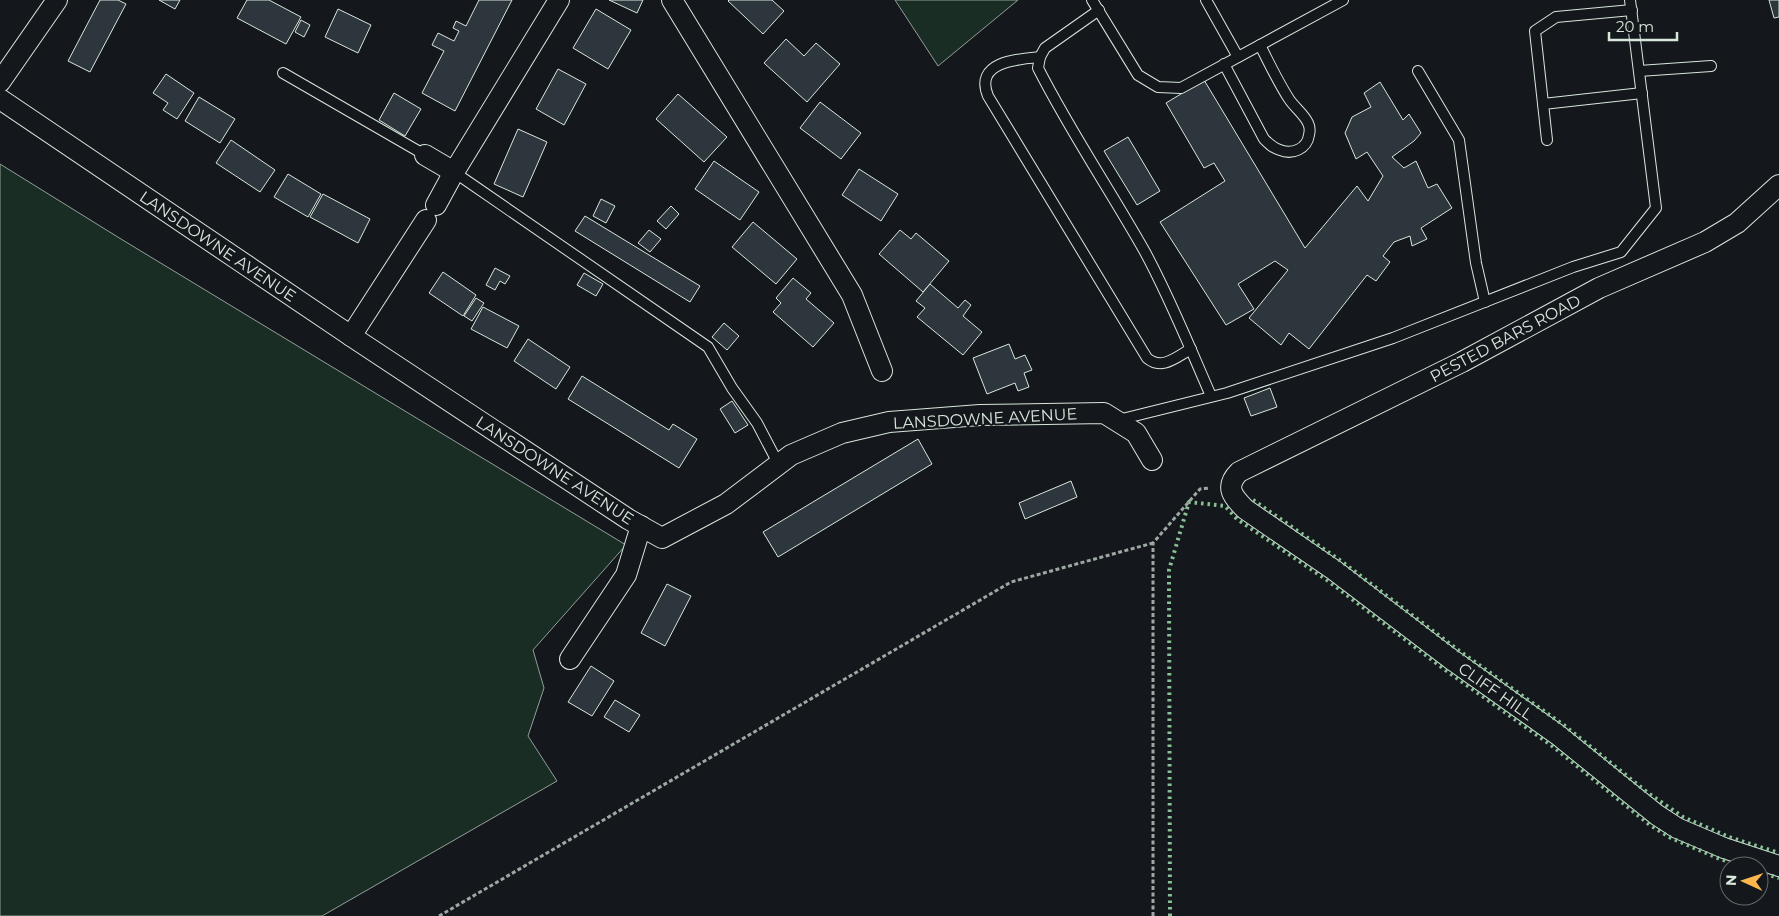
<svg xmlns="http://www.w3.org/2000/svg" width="1779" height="916" font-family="Montserrat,sans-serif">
	<rect width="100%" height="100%" fill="#14181c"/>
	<g fill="#1a2d24" stroke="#939e99">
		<polygon points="895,0 1018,0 938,66"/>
		<polygon points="0,164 121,239 626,545 533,650 544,688 528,736 557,781 322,916 0,916"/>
	</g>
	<g fill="#2c363c" stroke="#d8e6dc">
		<polygon points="100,0 118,0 126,4 90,72 68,61"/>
		<polygon points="159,0 180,0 175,9"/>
		<polygon points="247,0 269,0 301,17 286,44 237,18"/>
		<polygon points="479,0 512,0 455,111 422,93 444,51 432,45 438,33 454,41 459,31 453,28 456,21 466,26"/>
		<polygon points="609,0 643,0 637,13"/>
		<polygon points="729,0 772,0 784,11 763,34 728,1"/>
		<polygon points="1769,0 1779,0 1779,17 1774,18"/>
		<polygon points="338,9 371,25 358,53 325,37"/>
		<polygon points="596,9 631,30 608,69 573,48"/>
		<polygon points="301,20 310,25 304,37 295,32"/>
		<polygon points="786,39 804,56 816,43 840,64 807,102 764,63"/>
		<polygon points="558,69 586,84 564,125 536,109"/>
		<polygon points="166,74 194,93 177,119 163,110 168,103 153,93"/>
		<polygon points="1204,80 1305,248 1357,186 1368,201 1383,176 1367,152 1356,159 1345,133 1352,117 1371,107 1364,93 1380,82 1403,120 1409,114 1421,133 1414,141 1392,157 1404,168 1416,161 1428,188 1437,184 1452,208 1421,228 1427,239 1412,246 1410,236 1394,242 1383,256 1390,262 1376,281 1367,275 1309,349 1289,333 1281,345 1249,318 1288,270 1275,261 1238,284 1254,309 1226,325 1160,222 1225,181 1214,163 1204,168 1166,103"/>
		<polygon points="394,93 421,109 405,136 379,120"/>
		<polygon points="678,94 727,137 704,162 656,119"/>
		<polygon points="199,97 235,119 220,143 185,121"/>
		<polygon points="820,102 861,133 841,159 800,128"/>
		<polygon points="518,129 547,142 523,197 494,184"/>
		<polygon points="1128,137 1160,191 1137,205 1104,151"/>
		<polygon points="231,140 275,170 260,192 216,163"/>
		<polygon points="714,161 759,192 740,220 695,189"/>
		<polygon points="859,169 898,194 881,221 842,195"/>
		<polygon points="288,174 321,194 308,217 274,197"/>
		<polygon points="323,194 370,219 358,243 310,217"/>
		<polygon points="601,199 615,206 606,223 593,216"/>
		<polygon points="671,206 679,214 666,229 657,221"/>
		<polygon points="585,216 700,286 690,302 575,231"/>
		<polygon points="753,222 797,259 776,284 732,247"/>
		<polygon points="649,230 661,239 650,252 638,243"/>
		<polygon points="900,230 911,239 916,233 949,261 923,292 879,254"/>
		<polygon points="495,268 510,276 505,284 500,281 495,290 486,285"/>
		<polygon points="443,272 476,295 463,316 429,293"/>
		<polygon points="584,273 603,284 596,296 577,285"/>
		<polygon points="793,278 811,293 806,299 834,323 813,347 773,312 781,303 776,298"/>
		<polygon points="930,284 958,308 965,300 971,305 963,316 982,332 963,355 917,317 925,308 916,301"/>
		<polygon points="476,298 484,303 472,321 464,316"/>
		<polygon points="483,307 519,326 507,348 471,329"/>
		<polygon points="724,323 739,336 727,350 712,337"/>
		<polygon points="528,339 570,367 556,389 514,361"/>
		<polygon points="1009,344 1015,359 1025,355 1032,370 1024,373 1029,387 1018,391 1015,383 987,394 973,358"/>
		<polygon points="582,376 669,430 673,424 697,439 679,468 568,399"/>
		<polygon points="1270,388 1277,407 1251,416 1244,398"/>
		<polygon points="732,401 748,425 735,433 720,409"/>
		<polygon points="918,439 932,464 778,557 763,532"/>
		<polygon points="1071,481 1077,497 1025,519 1019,503"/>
		<polygon points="667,584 691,596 665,646 641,633"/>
		<polygon points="591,666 614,681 592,716 568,702"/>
		<polygon points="615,700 640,715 629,732 604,717"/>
	</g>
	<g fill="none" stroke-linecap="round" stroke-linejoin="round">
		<g stroke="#d8e6dc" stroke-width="12">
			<g id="service">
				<polyline points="1092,0 1138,75 1158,87 1181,88 1343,0"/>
				<polyline points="1206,0 1238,57"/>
				<path d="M 1099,10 L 1045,48 L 1040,57 L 1038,68 C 1070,131 1110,190 1145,252 C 1170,298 1190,348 1211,396"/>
				<path d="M 1040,57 C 1017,59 974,62 988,96 L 1147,358 C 1162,371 1176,357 1191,349"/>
				<path d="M 1224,64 L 1264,139 C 1269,144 1273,148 1280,150 C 1292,155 1307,149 1309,135 C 1310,131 1310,127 1308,123 C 1304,114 1295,108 1289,99 C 1278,82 1269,63 1260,45"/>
				<polyline points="1418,71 1459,140 1476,263 1485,302"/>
				<polyline points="1639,71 1711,66"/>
				<polyline points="283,73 425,155"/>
				<polyline points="1543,104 1642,93"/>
				<polyline points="1547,140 1535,31 1556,17 1632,10"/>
				<polyline points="454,172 708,347 732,388 757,423 779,465"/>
				<polyline points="1118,420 1227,393 1393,338 1573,267 1621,252 1656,208 1630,0"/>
			</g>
		</g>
		<g stroke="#d8e6dc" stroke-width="22">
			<g id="minor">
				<polyline points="672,0 852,295 882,371"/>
				<polyline points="0,82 57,0"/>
				<polyline points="0,99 357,340 628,519 662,538 726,504 791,455 842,433 889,422 980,415 1104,413 1136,433 1152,460"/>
				<polyline points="425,155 454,172"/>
				<path d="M 1779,185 L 1737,223 L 1705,242 L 1599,288 L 1462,362 L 1239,472 C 1224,487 1233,497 1245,509 L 1334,570 L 1451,659 L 1558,735 L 1657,815 L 1677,828 L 1724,848 L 1779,866"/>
				<polyline points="436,205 454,172 559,0"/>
				<polyline points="351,336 426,220"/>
				<polyline points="570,659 626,575 641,526"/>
			</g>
		</g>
		<g stroke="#9da8a2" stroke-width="3" stroke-dasharray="4 2.5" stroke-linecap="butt">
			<polyline points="439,916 1011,582 1153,543"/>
			<polyline points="1153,916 1153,543 1200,489 1210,488"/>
		</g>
		<use href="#service" stroke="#14181c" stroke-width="10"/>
		<use href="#minor" stroke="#14181c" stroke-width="20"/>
		<g stroke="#8ac095" stroke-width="4" stroke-dasharray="2.5 4" stroke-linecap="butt">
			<polyline points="1253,500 1341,561 1458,650 1565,726 1648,793 1683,817 1729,837 1779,853"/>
			<polyline points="1759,872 1779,878"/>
			<polyline points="1170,916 1169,570 1189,502 1225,506 1237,519 1327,580 1444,669 1551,745 1650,825 1671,838 1720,859 1741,866"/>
		</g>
	</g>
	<g text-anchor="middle" stroke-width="4" stroke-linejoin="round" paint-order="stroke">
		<g font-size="16" fill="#d8e6dc" stroke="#14181c">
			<text transform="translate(218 246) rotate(34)" y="6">LANSDOWNE AVENUE</text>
			<text transform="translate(1505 338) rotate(-28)" y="6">PESTED BARS ROAD</text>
			<text transform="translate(985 418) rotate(-3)" y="6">LANSDOWNE AVENUE</text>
			<text transform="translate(555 470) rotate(33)" y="6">LANSDOWNE AVENUE</text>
			<text transform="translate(1496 691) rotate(35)" y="6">CLIFF HILL</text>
		</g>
	</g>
	<g transform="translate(1744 881) rotate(273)"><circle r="24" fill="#14181c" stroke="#626a69"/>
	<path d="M0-4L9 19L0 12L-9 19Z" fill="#ffb74d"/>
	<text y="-8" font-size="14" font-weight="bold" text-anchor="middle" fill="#d8e6dc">N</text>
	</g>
	<path d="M1609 32v8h68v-8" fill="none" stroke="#d8e6dc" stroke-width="2.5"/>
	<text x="1616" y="32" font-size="15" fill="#d8e6dc" stroke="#14181c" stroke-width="4" paint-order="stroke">20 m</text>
</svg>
